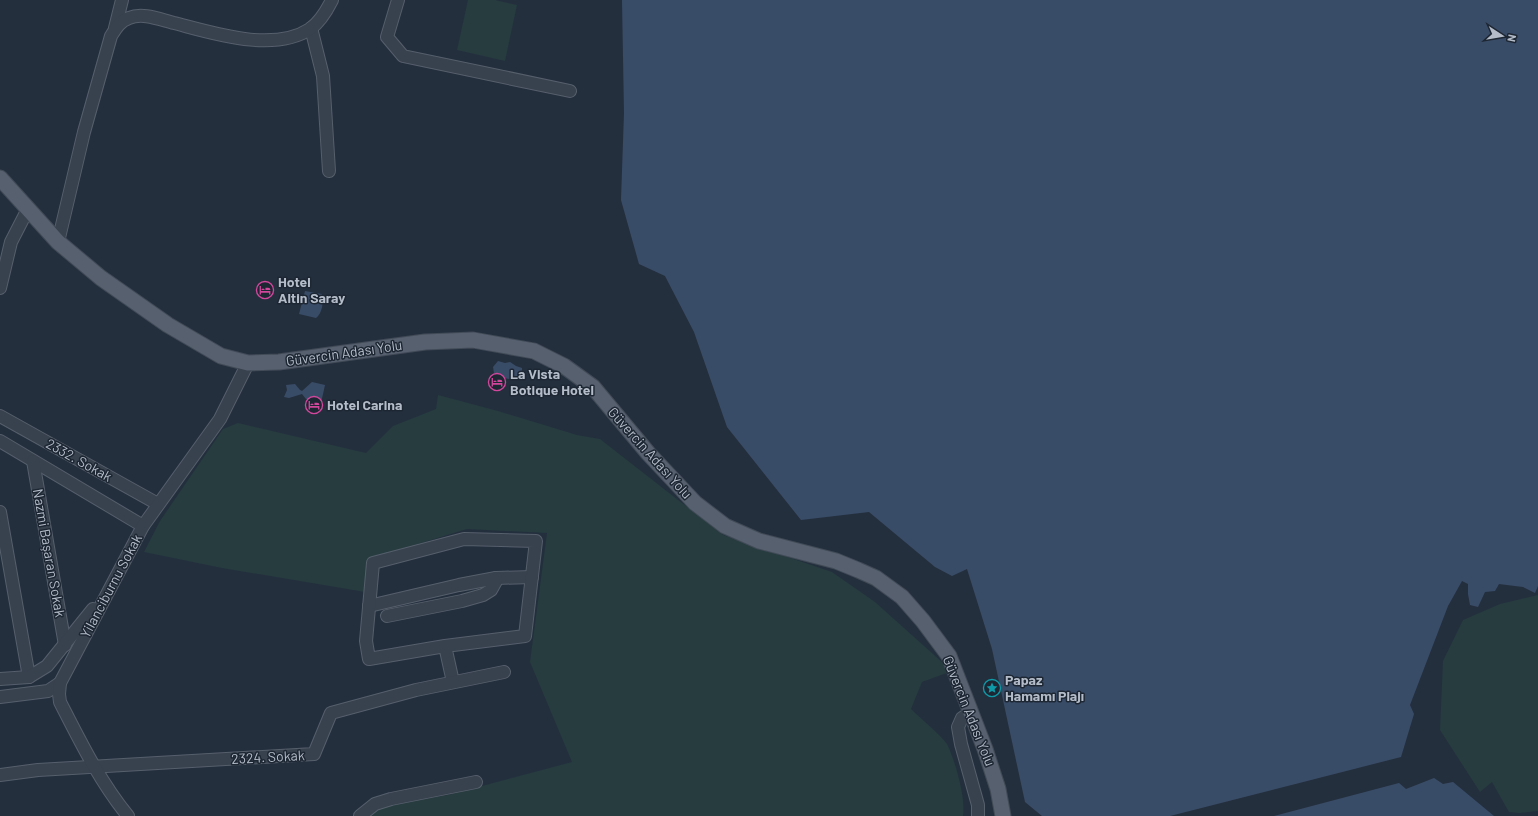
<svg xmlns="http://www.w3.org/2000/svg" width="1538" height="816" font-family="Barlow,sans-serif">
	<rect width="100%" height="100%" fill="#242f3e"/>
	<g fill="#263c3f">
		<polygon points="468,0 495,0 517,5 505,61 457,50"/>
		<path d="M 438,395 L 498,411 L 577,435 L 600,439 L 723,535 L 832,572 L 875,602 L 952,671 L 922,682 L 911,709 C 919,717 942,736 947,744 C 955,760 966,798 963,816 L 367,816 L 370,808 L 448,795 L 572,762 L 530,662 L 547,533 L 467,529 L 369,559 L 365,592 L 222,568 L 144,552 L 160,521 L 223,429 L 238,423 L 366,453 L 393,426 L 436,409 Z"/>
		<polygon points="1538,595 1538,811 1520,813 1509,812 1492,782 1480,792 1440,730 1443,661 1463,620 1500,604"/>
	</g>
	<g fill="#394c67">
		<polygon points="622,0 1538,0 1538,586 1535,593 1523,587 1499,584 1495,591 1485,592 1478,607 1470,605 1468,594 1468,584 1462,581 1448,606 1410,705 1414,714 1401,757 1170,816 1042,816 1025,802 992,649 967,569 952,576 935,567 869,512 801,520 727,427 694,332 665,276 639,264 621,200 624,113"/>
		<path d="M 305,291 L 322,294 C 324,301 322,314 316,318 L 299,314 Z"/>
		<path d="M 498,361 L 505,363 L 510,362 L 516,366 L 522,368 L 522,376 L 519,379 C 514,378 510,380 505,378 C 500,376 501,374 494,373 L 493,367 Z"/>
		<polygon points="312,382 325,385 321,403 306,399 302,394 289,398 284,397 287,390 286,385 295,384 300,390 302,391"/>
		<polygon points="1434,778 1443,784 1453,782 1494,816 1274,816 1399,783 1406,789"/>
	</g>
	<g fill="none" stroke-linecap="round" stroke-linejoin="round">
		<g stroke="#565f6c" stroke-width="14">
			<g id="minor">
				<polyline points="398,0 387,37 403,56 570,91"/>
				<polyline points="115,28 122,0"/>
				<polyline points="311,28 323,76 329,171"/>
				<path d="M 58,242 L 84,132 L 111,36 C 116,28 120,21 129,18 C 143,12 161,20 174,23 C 213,33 273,53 310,29 C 320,22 327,10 332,0"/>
				<polyline points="0,288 11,242 28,209"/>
				<polyline points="0,416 158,504"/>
				<polyline points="0,441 143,526"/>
				<polyline points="33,461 65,645"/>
				<polyline points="0,512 29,677"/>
				<polyline points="369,606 459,585 496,578 532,577"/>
				<polyline points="387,616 462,601 483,595 491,590 496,581 496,578"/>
				<polyline points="445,646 369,659 366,641 373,563 464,539 536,541 525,636 445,646 453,682"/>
				<polyline points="0,679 29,677 47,666 93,609"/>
				<polyline points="0,697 48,691 60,683"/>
				<polyline points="971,712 962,718 958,727 961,744 978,805 978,816"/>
				<polyline points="0,775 38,770 314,754 331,713 416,690 504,672"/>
				<path d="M 128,816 C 100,782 80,741 60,702 L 59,694 L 60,683 L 143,526 L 220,419 L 248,363"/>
				<polyline points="360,816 375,804 391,799 476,782"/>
			</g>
		</g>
		<g stroke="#414a57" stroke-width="17">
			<polyline id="major" points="0,178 58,242 101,278 168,325 221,356 248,363 279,362 425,342 473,340 534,351 564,366 593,387 648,453 695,503 725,526 759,541 836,561 858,570 876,578 902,597 923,621 949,656 985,749 998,789 1003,816"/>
		</g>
		<use href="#minor" stroke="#38414e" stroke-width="12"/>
		<use href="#major" stroke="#56606e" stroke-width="15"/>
	</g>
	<defs>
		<g id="hotel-ring" transform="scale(0.9)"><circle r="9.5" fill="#1d2633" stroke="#d1479c" stroke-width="1.5"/><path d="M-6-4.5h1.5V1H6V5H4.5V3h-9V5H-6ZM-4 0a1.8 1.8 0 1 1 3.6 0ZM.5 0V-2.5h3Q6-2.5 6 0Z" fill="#d1479c"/></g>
		<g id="sight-ring" transform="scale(0.9)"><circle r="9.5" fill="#1d2633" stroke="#0f9aa8" stroke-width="1.5"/><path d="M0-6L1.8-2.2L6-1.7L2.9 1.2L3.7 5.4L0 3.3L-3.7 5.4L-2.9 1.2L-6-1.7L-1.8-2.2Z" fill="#0f9aa8"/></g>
	</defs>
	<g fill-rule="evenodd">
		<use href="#hotel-ring" x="265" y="290"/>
		<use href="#hotel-ring" x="497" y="382"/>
		<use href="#hotel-ring" x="314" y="405"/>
		<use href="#sight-ring" x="992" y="688"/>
	</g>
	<g text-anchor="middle" stroke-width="3" stroke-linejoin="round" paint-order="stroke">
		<g font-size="14" font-weight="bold" fill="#b4bcc9" stroke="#1d2633" text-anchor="start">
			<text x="278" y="287">Hotel<tspan x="278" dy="16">Altin Saray</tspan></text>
			<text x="510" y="379">La Vista<tspan x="510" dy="16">Botique Hotel</tspan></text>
			<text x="327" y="410">Hotel Carina</text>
			<text x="1005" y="685">Papaz<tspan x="1005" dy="16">Hamamı Plajı</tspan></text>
		</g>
		<g font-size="14" fill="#b4bcc9" stroke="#1d2633">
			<text transform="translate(344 353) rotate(-8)" y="5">Güvercin Adası Yolu</text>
			<text transform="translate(650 453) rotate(48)" y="5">Güvercin Adası Yolu</text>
			<text transform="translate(79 460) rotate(29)" y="5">2332. Sokak</text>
			<text transform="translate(49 553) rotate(80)" y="5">Nazmi Başaran Sokak</text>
			<text transform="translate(111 586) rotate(-62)" y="5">Yilanciburnu Sokak</text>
			<text transform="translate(969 711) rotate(68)" y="5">Güvercin Adası Yolu</text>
			<text transform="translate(268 757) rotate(-3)" y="5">2324. Sokak</text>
		</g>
	</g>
	<g transform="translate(1502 36) rotate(102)" stroke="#1d2633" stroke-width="3" paint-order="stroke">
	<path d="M0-3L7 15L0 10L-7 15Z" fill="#b4bcc9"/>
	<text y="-6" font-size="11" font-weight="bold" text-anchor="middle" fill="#b4bcc9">N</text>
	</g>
</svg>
